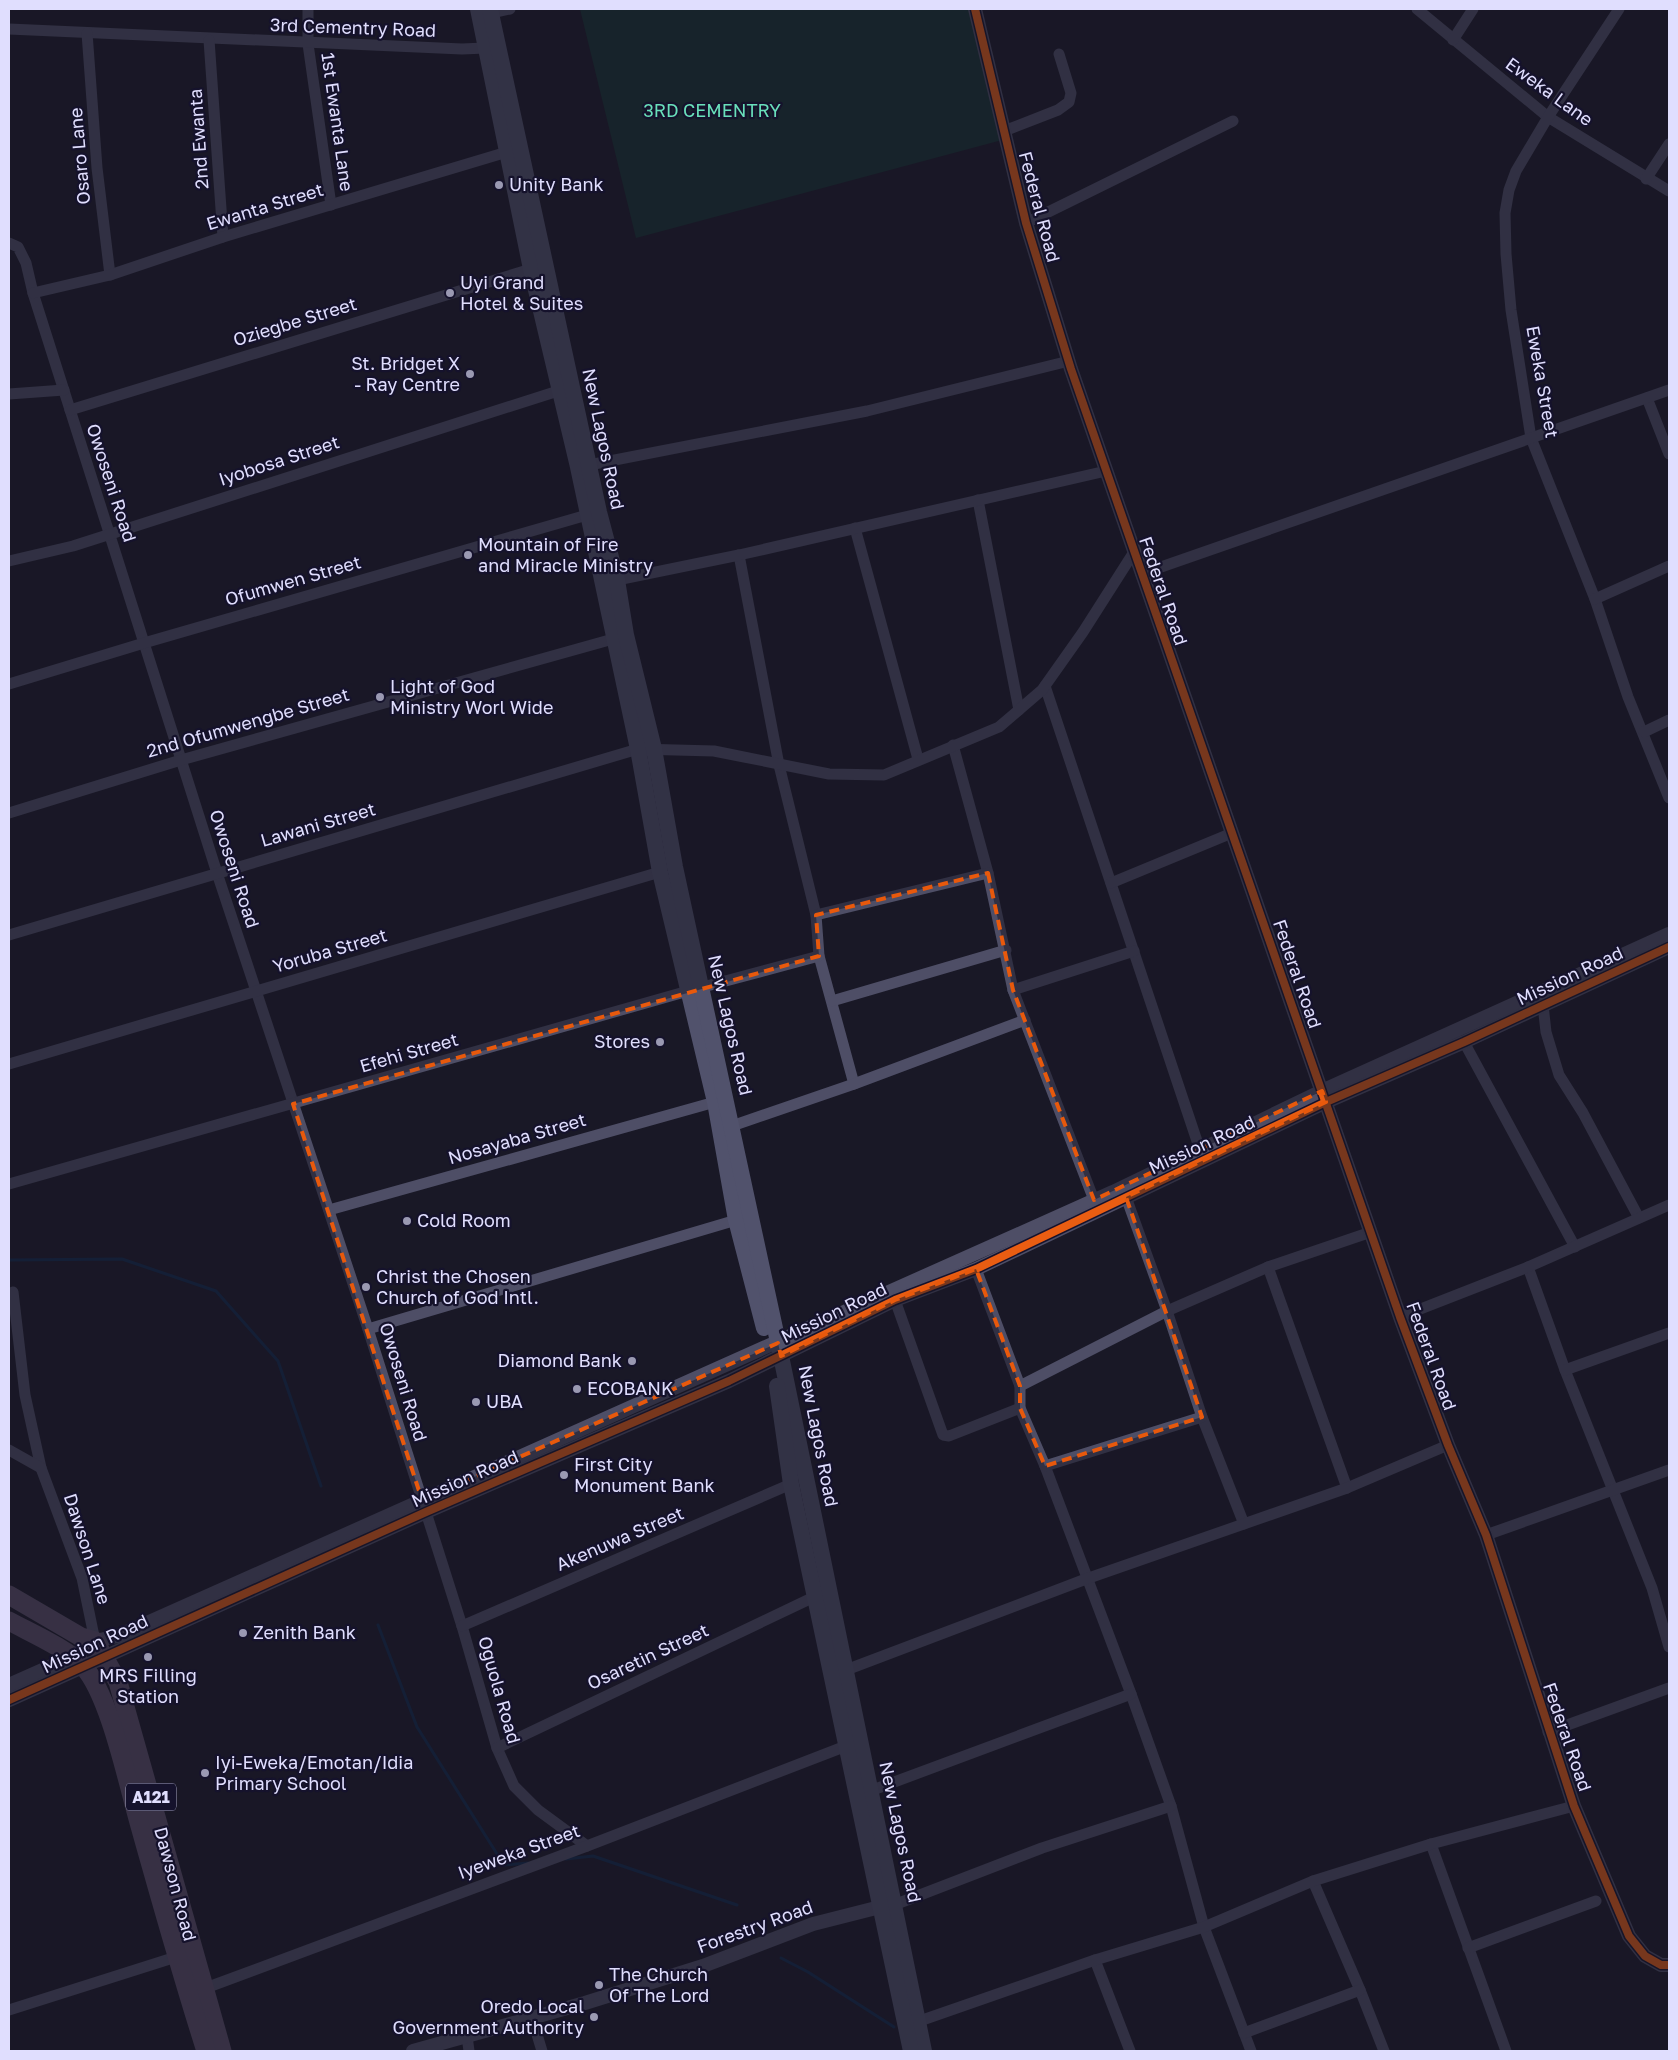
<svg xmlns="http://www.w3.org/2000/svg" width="1678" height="2060" font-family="'Golos Text',sans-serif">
	<rect width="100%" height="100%" fill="#191826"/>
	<polygon fill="#163231" points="580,9 970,9 1002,140 636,238"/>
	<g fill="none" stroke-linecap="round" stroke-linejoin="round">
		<g stroke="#0f284b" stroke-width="3">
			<polyline points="9,1260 122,1259 216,1291 278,1361 321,1486"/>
			<polyline points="378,1625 417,1727 504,1865 528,1863"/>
			<polyline points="566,1859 593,1856 737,1905"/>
			<polyline points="781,1958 808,1972 894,2027"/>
		</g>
		<g stroke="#4e4e66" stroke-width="11">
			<polyline points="308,9 308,44 331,205"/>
			<polyline points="1417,9 1548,117 1669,191"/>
			<polyline points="1619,9 1548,117 1516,171 1509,190 1505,213 1506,254 1511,310 1531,438 1595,599 1628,697 1669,798"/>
			<polyline points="491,13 510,9"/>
			<polyline points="9,29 462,49 485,48"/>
			<polyline points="87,33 97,168 110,275"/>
			<polyline points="209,40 223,237"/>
			<polyline points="1453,40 1473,9"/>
			<polyline points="1004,131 1058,110 1069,102 1071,93 1059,54"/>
			<polyline points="1646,179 1669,144"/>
			<polyline points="1026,223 1233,121"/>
			<polyline points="9,243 18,247 26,263 33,293 217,873 368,1329 462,1626 497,1748 514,1786 538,1810 587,1846"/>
			<polyline points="33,293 110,275 223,237 507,152"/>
			<polyline points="9,394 64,390"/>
			<polyline points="1647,398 1669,454"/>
			<polyline points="70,410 531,269"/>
			<polyline points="589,465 867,411 1069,361"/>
			<polyline points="978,500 1019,710"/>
			<polyline points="855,528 918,759"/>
			<polyline points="739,555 779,765 816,915 819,956 854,1084"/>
			<polyline points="9,561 73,546 558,391"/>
			<polyline points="1141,574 1669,390"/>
			<polyline points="617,580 739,555 1106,471"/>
			<polyline points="1595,599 1669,566"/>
			<polyline points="9,684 144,643 587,515"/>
			<polyline points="1045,686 1200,1150"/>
			<polyline points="1644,732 1669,720"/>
			<polyline points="953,745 988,873 1013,990 1094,1200"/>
			<polyline points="9,813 181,760 613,639"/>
			<polyline points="1111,883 1232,833"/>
			<polyline points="816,915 988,873"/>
			<polyline points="9,935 638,749 714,751 829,774 884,775 999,727 1042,690 1083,632 1134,552"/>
			<polyline points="1013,990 1134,951"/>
			<polyline points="832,1001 1006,950"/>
			<polyline points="1543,1005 1546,1032 1559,1075 1583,1113 1639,1218"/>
			<polyline points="1464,1042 1575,1247"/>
			<polyline points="9,1064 660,872"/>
			<polyline points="726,1128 854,1084 1025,1020"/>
			<polyline points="9,1184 688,991 819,956"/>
			<polyline points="1126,1197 1167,1311 1202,1417 1244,1524"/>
			<polyline points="329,1210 715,1102"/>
			<polyline points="1268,1267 1347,1488"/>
			<polyline points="1528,1267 1565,1370 1652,1588 1669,1647"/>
			<polyline points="976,1269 1020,1386 1020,1408 1045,1466 1131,1694 1171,1806 1204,1927 1251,2051"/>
			<polyline points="13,1292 25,1395 41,1468"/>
			<polyline points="895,1300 943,1435 949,1436 1020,1408"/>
			<polyline points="1400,1317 1528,1267 1669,1205"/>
			<polyline points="368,1329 743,1218"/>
			<polyline points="1565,1370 1669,1333"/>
			<polyline points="1020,1386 1167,1311 1268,1267 1371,1232"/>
			<polyline points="9,1450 41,1468 82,1578 95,1641"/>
			<polyline points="1045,1466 1202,1417"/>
			<polyline points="1486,1535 1669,1470"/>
			<polyline points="462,1626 791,1484"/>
			<polyline points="846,1670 1086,1579 1347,1488 1448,1445"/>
			<polyline points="1548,1732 1669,1688"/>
			<polyline points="497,1748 814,1597"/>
			<polyline points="870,1791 1131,1694"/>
			<polyline points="1431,1844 1506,2051"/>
			<polyline points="1313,1881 1360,1990 1384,2051"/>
			<polyline points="894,1905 1042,1848 1171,1806"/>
			<polyline points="1468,1948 1596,1901"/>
			<polyline points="1095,1960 1130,2051"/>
			<polyline points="203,1989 587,1846 846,1746"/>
			<polyline points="9,2010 176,1957"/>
			<polyline points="532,2018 542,2051"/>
			<polyline points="911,2024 1095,1960 1204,1927 1313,1881 1431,1844 1574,1806"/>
			<polyline points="1244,2033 1360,1990"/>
			<polyline points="467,2036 469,2051"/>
		</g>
		<g stroke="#4e4e66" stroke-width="14">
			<polyline points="975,9 1026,223 1071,369 1400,1317 1448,1445 1486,1535 1574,1806 1629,1936 1645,1956 1661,1965 1669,1965"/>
			<polyline points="9,1685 72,1657 95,1641 118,1636 246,1579 1113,1192 1322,1091 1669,934"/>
			<polyline points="9,1700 426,1512 729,1381 895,1300 976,1269 1326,1102 1464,1042 1669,947"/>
			<polyline points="413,2051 585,2003 703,1966 813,1924 880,1907"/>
		</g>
		<g stroke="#51526c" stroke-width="16">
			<polyline points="478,9 531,269 578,467 638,749 660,872 715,1102 736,1220 764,1328"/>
			<polyline points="490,9 599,512 617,580 626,635 654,749 675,867 781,1356 924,2051"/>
			<polyline points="777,1386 791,1484 911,2051"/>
		</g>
		<g stroke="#5b4f69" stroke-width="19">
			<polyline points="9,1595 81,1637 95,1641 118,1682 222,2051"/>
			<path d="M 9,1621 C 31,1633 66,1648 83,1666 C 110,1695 128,1785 140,1826 C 161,1901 182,1976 206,2051"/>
		</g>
		<g stroke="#15122c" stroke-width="11">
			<g id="cycleway">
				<polyline points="975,9 1026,223 1071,369 1400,1317 1448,1445 1486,1535 1574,1806 1629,1936 1645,1956 1661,1965 1669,1965"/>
				<polyline points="9,1700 426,1512 729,1381 895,1300 976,1269 1326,1102 1464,1042 1669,947"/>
			</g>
		</g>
		<use href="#cycleway" stroke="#e95d12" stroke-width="8"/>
	</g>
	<path d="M0 0H1678V2060H0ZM 988,873 L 1013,990 L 1094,1200 L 1322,1091 L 1326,1102 L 1126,1197 L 1202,1417 L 1045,1466 L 1020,1408 L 1020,1386 L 976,1269 L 895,1300 L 781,1356 L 778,1343 L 422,1500 L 293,1104 L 819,956 L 816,915 Z" fill="#191826" fill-opacity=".55" fill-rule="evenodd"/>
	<path fill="none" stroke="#e8590c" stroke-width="4" stroke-dasharray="10 6" stroke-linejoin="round" d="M 988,873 L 1013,990 L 1094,1200 L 1322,1091 L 1326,1102 L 1126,1197 L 1202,1417 L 1045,1466 L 1020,1408 L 1020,1386 L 976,1269 L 895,1300 L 781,1356 L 778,1343 L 422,1500 L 293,1104 L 819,956 L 816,915 Z"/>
	<g fill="#9a99b2" stroke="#15122c" stroke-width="2">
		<circle cx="499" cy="185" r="5"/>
		<circle cx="450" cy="293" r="5"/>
		<circle cx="470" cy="374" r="5"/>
		<circle cx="468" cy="555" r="5"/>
		<circle cx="380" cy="697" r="5"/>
		<circle cx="660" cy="1042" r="5"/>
		<circle cx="407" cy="1221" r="5"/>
		<circle cx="366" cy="1287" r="5"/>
		<circle cx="632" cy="1361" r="5"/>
		<circle cx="577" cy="1389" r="5"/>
		<circle cx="476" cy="1402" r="5"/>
		<circle cx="564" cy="1475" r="5"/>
		<circle cx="243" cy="1633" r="5"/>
		<circle cx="148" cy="1657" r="5"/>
		<circle cx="205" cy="1773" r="5"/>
		<circle cx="599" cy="1985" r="5"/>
		<circle cx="594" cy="2017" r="5"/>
	</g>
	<g text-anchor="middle" stroke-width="4.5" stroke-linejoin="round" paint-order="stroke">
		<rect fill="#15122c" stroke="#a3a1bf" stroke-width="1" x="126" y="1783.5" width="50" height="27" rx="4"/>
		<g font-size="16" font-weight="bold" fill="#e0defe">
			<text x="151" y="1803">A121</text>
		</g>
		<g font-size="18" fill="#e0defe" stroke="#15122c">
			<text transform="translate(353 28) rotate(2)" y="6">3rd Cementry Road</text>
			<text transform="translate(1549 92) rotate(36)" y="6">Eweka Lane</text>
			<text transform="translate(337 122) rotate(82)" y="6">1st Ewanta Lane</text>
			<text transform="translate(199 139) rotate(-94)" y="6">2nd Ewanta</text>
			<text transform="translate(80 156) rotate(-95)" y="6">Osaro Lane</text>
			<text transform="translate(265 207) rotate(-17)" y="6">Ewanta Street</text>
			<text transform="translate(1039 207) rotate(75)" y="6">Federal Road</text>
			<text transform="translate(295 322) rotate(-17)" y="6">Oziegbe Street</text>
			<text transform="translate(1542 382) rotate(80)" y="6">Eweka Street</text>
			<text transform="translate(603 439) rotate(78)" y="6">New Lagos Road</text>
			<text transform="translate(279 461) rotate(-18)" y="6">Iyobosa Street</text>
			<text transform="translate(111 483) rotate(72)" y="6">Owoseni Road</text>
			<text transform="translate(293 581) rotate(-16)" y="6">Ofumwen Street</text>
			<text transform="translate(1163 591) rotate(71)" y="6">Federal Road</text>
			<text transform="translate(248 723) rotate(-16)" y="6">2nd Ofumwengbe Street</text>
			<text transform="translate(318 825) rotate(-16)" y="6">Lawani Street</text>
			<text transform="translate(234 869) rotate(72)" y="6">Owoseni Road</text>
			<text transform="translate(330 951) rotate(-16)" y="6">Yoruba Street</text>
			<text transform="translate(1297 974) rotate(71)" y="6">Federal Road</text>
			<text transform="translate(1570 976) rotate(-25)" y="6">Mission Road</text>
			<text transform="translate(730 1025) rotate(77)" y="6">New Lagos Road</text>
			<text transform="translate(409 1053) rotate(-16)" y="6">Efehi Street</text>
			<text transform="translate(517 1139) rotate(-16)" y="6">Nosayaba Street</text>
			<text transform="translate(1202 1145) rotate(-25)" y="6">Mission Road</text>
			<text transform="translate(834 1313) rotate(-26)" y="6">Mission Road</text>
			<text transform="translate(1431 1356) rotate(70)" y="6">Federal Road</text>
			<text transform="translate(403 1382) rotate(73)" y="6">Owoseni Road</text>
			<text transform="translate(818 1436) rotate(79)" y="6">New Lagos Road</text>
			<text transform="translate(465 1479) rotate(-24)" y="6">Mission Road</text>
			<text transform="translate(620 1539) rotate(-23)" y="6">Akenuwa Street</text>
			<text transform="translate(87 1549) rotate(72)" y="6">Dawson Lane</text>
			<text transform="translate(95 1644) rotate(-25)" y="6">Mission Road</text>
			<text transform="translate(648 1657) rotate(-25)" y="6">Osaretin Street</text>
			<text transform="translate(499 1690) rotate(74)" y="6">Oguola Road</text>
			<text transform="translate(1567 1737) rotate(71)" y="6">Federal Road</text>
			<text transform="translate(900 1832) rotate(78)" y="6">New Lagos Road</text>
			<text transform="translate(519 1852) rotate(-20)" y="6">Iyeweka Street</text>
			<text transform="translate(175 1884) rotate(75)" y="6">Dawson Road</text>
			<text transform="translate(755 1927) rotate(-20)" y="6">Forestry Road</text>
		</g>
		<g font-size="18" fill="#69dfbb" stroke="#15122c">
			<text x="712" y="117">3RD CEMENTRY</text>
		</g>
		<g font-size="18" fill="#e0defe" stroke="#15122c" text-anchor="start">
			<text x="509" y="191">Unity Bank</text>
			<text x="460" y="289">Uyi Grand<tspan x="460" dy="21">Hotel &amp; Suites</tspan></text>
			<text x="460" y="370" text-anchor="end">St. Bridget X<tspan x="460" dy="21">- Ray Centre</tspan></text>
			<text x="478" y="551">Mountain of Fire<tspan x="478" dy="21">and Miracle Ministry</tspan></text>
			<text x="390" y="693">Light of God<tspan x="390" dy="21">Ministry Worl Wide</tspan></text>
			<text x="650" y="1048" text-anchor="end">Stores</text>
			<text x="417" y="1227">Cold Room</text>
			<text x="376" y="1283">Christ the Chosen<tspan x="376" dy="21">Church of God Intl.</tspan></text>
			<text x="622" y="1367" text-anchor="end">Diamond Bank</text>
			<text x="587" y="1395">ECOBANK</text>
			<text x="486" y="1408">UBA</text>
			<text x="574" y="1471">First City<tspan x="574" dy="21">Monument Bank</tspan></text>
			<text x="253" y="1639">Zenith Bank</text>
			<text x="148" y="1682" text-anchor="middle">MRS Filling<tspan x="148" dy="21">Station</tspan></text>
			<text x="215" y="1769">Iyi-Eweka/Emotan/Idia<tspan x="215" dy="21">Primary School</tspan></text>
			<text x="609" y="1981">The Church<tspan x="609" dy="21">Of The Lord</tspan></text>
			<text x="584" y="2013" text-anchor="end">Oredo Local<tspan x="584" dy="21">Government Authority</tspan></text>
		</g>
	</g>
	<rect width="1678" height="2060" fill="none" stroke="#e0defe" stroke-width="20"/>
</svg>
